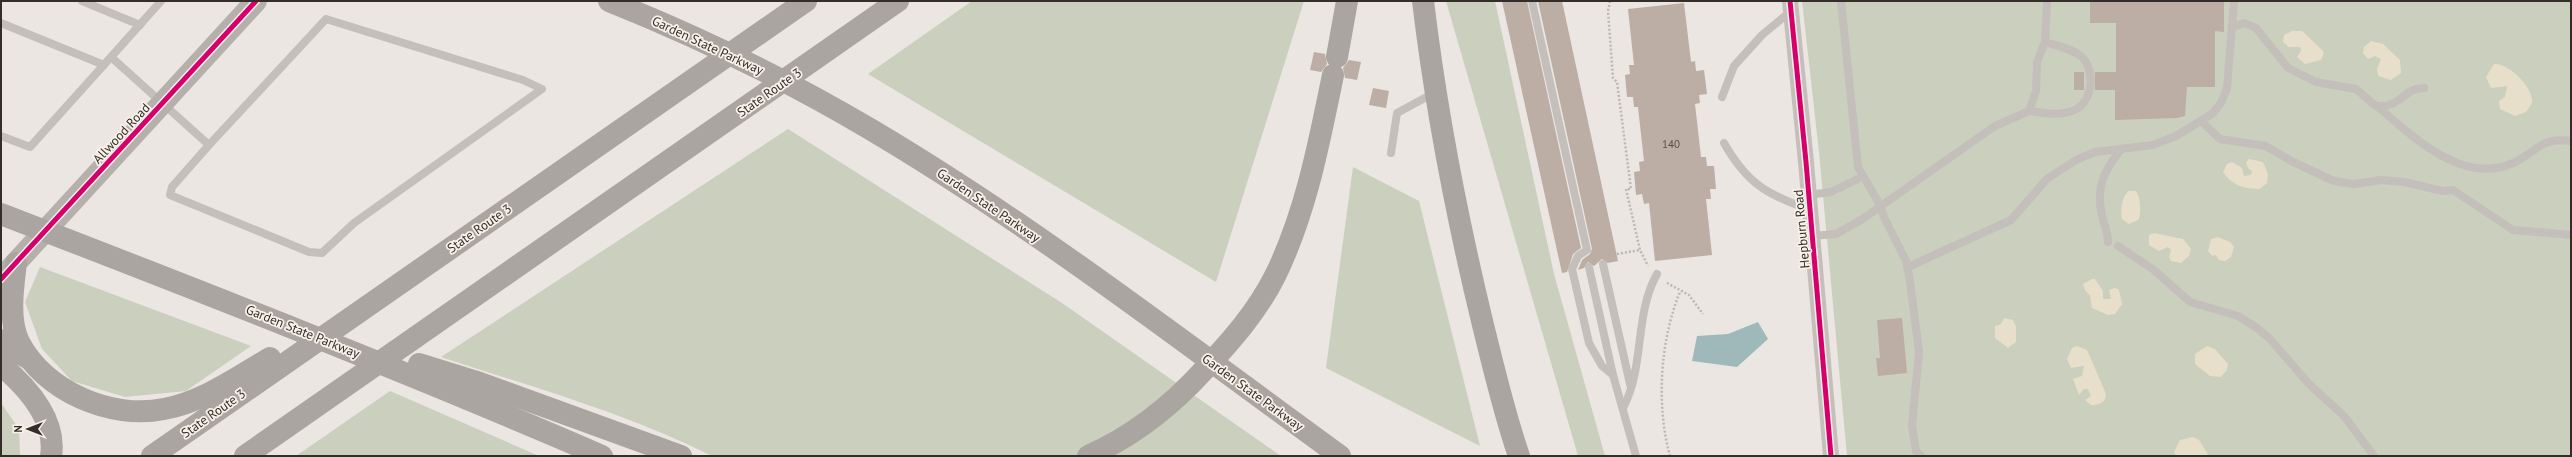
<svg xmlns="http://www.w3.org/2000/svg" width="2572" height="457" font-family="'PT Sans',sans-serif">
	<rect width="100%" height="100%" fill="#ebe6e1"/>
	<g fill="#cbcfbd">
		<polygon points="972,1 1304,1 1216,282 868,74"/>
		<polygon points="1446,1 1495,1 1554,274 1605,456 1578,456"/>
		<polygon points="1802,1 2571,1 2571,456 1847,456 1819,152"/>
		<path d="M 788,129 L 1062,303 L 1281,456 L 712,456 C 626,413 532,387 441,357 Z"/>
		<polygon points="1353,167 1419,201 1480,446 1326,368"/>
		<polygon points="40,267 251,346 186,391 125,397 72,381 42,349 25,302"/>
		<polygon points="390,391 539,456 296,456"/>
		<polygon points="1,403 19,429 20,456 1,456"/>
	</g>
	<g fill="#e8dfca">
		<polygon points="2292,31 2302,31 2322,50 2324,53 2321,60 2305,64 2297,57 2301,51 2300,47 2289,47 2283,42 2284,35"/>
		<polygon points="2371,41 2383,44 2400,60 2401,73 2391,80 2378,76 2377,69 2381,59 2375,56 2368,59 2363,53 2364,47"/>
		<path d="M 2494,64 C 2509,63 2534,88 2532,103 L 2526,112 L 2515,116 L 2500,109 L 2499,101 L 2505,97 L 2507,86 L 2491,88 L 2486,77 Z"/>
		<path d="M 2249,159 L 2263,162 L 2268,174 L 2267,183 L 2260,189 C 2243,189 2232,185 2223,172 L 2227,164 L 2232,162 L 2242,168 L 2244,176 L 2251,175 L 2252,171 L 2248,168 L 2246,162 Z"/>
		<path d="M 2129,191 L 2136,191 C 2140,196 2142,215 2138,220 L 2129,224 L 2122,219 C 2120,212 2122,195 2129,191 Z"/>
		<polygon points="2154,233 2183,239 2191,249 2189,256 2181,263 2171,261 2169,257 2171,250 2168,247 2159,251 2149,245 2149,235"/>
		<polygon points="2218,237 2230,242 2234,247 2231,257 2225,261 2219,260 2216,255 2212,256 2208,251 2211,239"/>
		<polygon points="2092,279 2095,279 2103,291 2103,299 2111,299 2109,290 2115,288 2119,290 2122,304 2115,314 2108,315 2092,308 2090,296 2085,290 2083,284"/>
		<polygon points="2004,318 2013,320 2016,327 2016,342 2008,348 1995,338 1995,326 2001,324"/>
		<path d="M 2077,346 L 2087,350 L 2106,394 C 2106,403 2098,405 2091,405 L 2085,400 L 2091,396 L 2088,389 L 2084,389 L 2079,395 L 2073,379 L 2082,376 L 2084,366 L 2071,368 L 2067,359 L 2072,348 Z"/>
		<polygon points="2207,346 2215,349 2228,364 2227,370 2221,377 2210,376 2195,364 2195,354"/>
		<polygon points="2193,437 2199,440 2209,456 2176,456 2174,452 2180,440"/>
	</g>
	<polygon fill="#9fb8b9" points="1758,322 1768,339 1737,367 1692,361 1697,336 1728,334"/>
	<g fill="#bcada5">
		<polygon points="1502,1 1527,1 1581,248 1573,254 1567,272 1562,273"/>
		<polygon points="1538,1 1562,1 1618,261 1608,263 1602,259 1594,266 1588,262 1584,268 1578,270 1582,260 1590,254 1592,249"/>
		<polygon points="2090,1 2224,1 2224,32 2215,31 2215,87 2187,87 2185,116 2177,118 2115,120 2115,90 2095,90 2095,72 2116,72 2116,23 2090,23"/>
		<polygon points="1684,3 1691,62 1695,61 1696,71 1704,70 1707,94 1699,95 1700,103 1695,104 1701,157 1706,157 1707,166 1714,166 1716,189 1710,189 1711,199 1706,199 1712,255 1655,261 1649,203 1644,204 1642,194 1636,195 1634,172 1640,171 1639,162 1644,161 1638,107 1634,107 1633,97 1627,97 1625,75 1630,74 1629,65 1634,65 1628,9"/>
		<polygon points="1314,52 1325,54 1327,64 1321,72 1310,70"/>
		<polygon points="1349,60 1361,62 1357,80 1345,78 1343,68"/>
		<rect x="2074" y="72" width="10" height="18"/>
		<polygon points="1373,88 1389,91 1386,108 1369,105"/>
		<polygon points="1902,318 1907,373 1878,376 1876,358 1880,358 1877,320"/>
	</g>
	<g fill="none" stroke-linecap="round" stroke-linejoin="round">
		<g stroke="#bdb8b3" stroke-width="2.5" stroke-dasharray="2 2" stroke-linecap="butt">
			<polyline points="1610,1 1608,11 1613,78 1617,82 1631,189 1626,189 1640,250 1648,266"/>
			<polyline points="1617,254 1640,250"/>
			<polyline points="1667,283 1689,295 1703,314"/>
			<path d="M 1670,456 C 1656,406 1660,340 1680,292"/>
		</g>
		<g stroke="#c4bfba" stroke-width="8">
			<polyline points="82,1 140,25"/>
			<polyline points="1532,1 1587,250 1578,256 1572,269 1589,343 1602,366 1613,375 1636,456"/>
			<polyline points="1841,1 1858,167 1880,205 1884,217 1906,261 1910,281 1919,352 1912,426 1916,451 1921,456"/>
			<polyline points="1,23 104,65"/>
			<path d="M 2233,27 L 2244,23 L 2256,28 L 2288,68 L 2316,82 L 2356,89 L 2376,106 C 2400,109 2403,88 2424,88"/>
			<polyline points="111,57 161,1"/>
			<polyline points="1722,97 1734,66 1762,35 1791,11"/>
			<path d="M 2377,106 C 2412,136 2463,186 2513,163 C 2539,151 2539,137 2571,141"/>
			<path d="M 2029,111 C 2043,113 2059,116 2072,111 C 2093,104 2096,71 2082,57 C 2072,48 2057,46 2045,42"/>
			<polyline points="2201,121 2220,139 2266,146 2291,161 2334,181 2354,184 2381,180 2404,182 2443,191 2453,190 2513,230 2571,235"/>
			<polyline points="1,136 30,147 111,57 209,145 172,187 170,195 309,252 322,253 354,223 542,89 523,80 326,19 209,145"/>
			<path d="M 1724,143 C 1748,185 1767,194 1810,210"/>
			<polyline points="1391,153 1397,113 1434,93"/>
			<polyline points="1809,195 1831,192 1862,177"/>
			<polyline points="1812,236 1836,234 1861,220 1995,126 2029,111 2036,91 2037,62 2045,42 2047,1"/>
			<path d="M 2108,242 C 2108,232 2104,225 2102,215 C 2095,187 2105,170 2121,149"/>
			<polyline points="2118,246 2154,270 2190,302 2238,316 2257,328 2270,339 2309,384 2344,416 2374,456"/>
			<polyline points="1603,264 1630,384"/>
			<polyline points="1589,267 1613,375"/>
			<polyline points="1908,267 2011,220 2047,179 2076,160 2095,152 2153,145 2176,136 2212,114 2221,103 2227,88 2234,1"/>
			<path d="M 1623,408 C 1645,367 1634,315 1657,274"/>
		</g>
		<polyline stroke="#c4bfba" stroke-width="16" points="1790,1 1806,162 1831,456"/>
		<polyline stroke="#b5b0ab" stroke-width="22" points="1,279 256,1"/>
		<g stroke="#aaa5a0" stroke-width="22">
			<path d="M 609,1 C 699,37 787,80 870,129 C 1034,226 1186,344 1340,456"/>
			<path d="M 1423,1 C 1436,110 1457,218 1483,325 C 1494,369 1504,413 1519,456"/>
			<polyline points="1337,57 1347,1"/>
			<path d="M 1,214 C 203,292 403,370 602,456"/>
			<path d="M 16,263 C 13,288 8,319 19,342 C 44,391 111,420 164,409 C 203,402 237,377 270,358"/>
			<polyline points="1,340 11,349 28,358"/>
			<polyline points="419,364 480,383 681,456"/>
			<path d="M 1,365 C 27,387 57,419 51,456"/>
			<polyline points="152,456 806,1"/>
			<polyline points="245,456 898,1"/>
			<path d="M 1088,456 C 1132,437 1172,405 1204,370 C 1231,341 1257,312 1275,276 C 1306,213 1319,143 1333,75"/>
		</g>
		<g stroke="#f7f1e9" stroke-width="8">
			<g id="cycleway">
				<polyline points="1790,1 1806,162 1831,456"/>
				<polyline points="1,279 256,1"/>
			</g>
		</g>
		<use href="#cycleway" stroke="#d6006c" stroke-width="5"/>
	</g>
	<g text-anchor="middle" stroke-width="3.5" stroke-linejoin="round" paint-order="stroke">
		<g font-size="11" fill="#564d48">
			<text x="1671" y="148">140</text>
		</g>
		<g font-size="13" fill="#342d29" stroke="#f7f1e9">
			<text transform="translate(708 45) rotate(25)" y="5">Garden State Parkway</text>
			<text transform="translate(769 92) rotate(-35)" y="5">State Route 3</text>
			<text transform="translate(121 133) rotate(-47)" y="5">Allwood Road</text>
			<text transform="translate(989 205) rotate(34)" y="5">Garden State Parkway</text>
			<text transform="translate(479 228) rotate(-35)" y="5">State Route 3</text>
			<text transform="translate(1801 229) rotate(-95)" y="5">Hepburn Road</text>
			<text transform="translate(303 331) rotate(22)" y="5">Garden State Parkway</text>
			<text transform="translate(1253 392) rotate(36)" y="5">Garden State Parkway</text>
			<text transform="translate(213 413) rotate(-35)" y="5">State Route 3</text>
		</g>
	</g>
	<rect width="2572" height="457" fill="none" stroke="#342d29" stroke-width="4"/>
	<g transform="translate(28 429) rotate(270)" stroke="#f7f1e9" stroke-width="3" paint-order="stroke">
	<path d="M0-3L7 15L0 10L-7 15Z" fill="#342d29"/>
	<text y="-6" font-size="11" font-weight="bold" text-anchor="middle" fill="#342d29">N</text>
	</g>
</svg>
